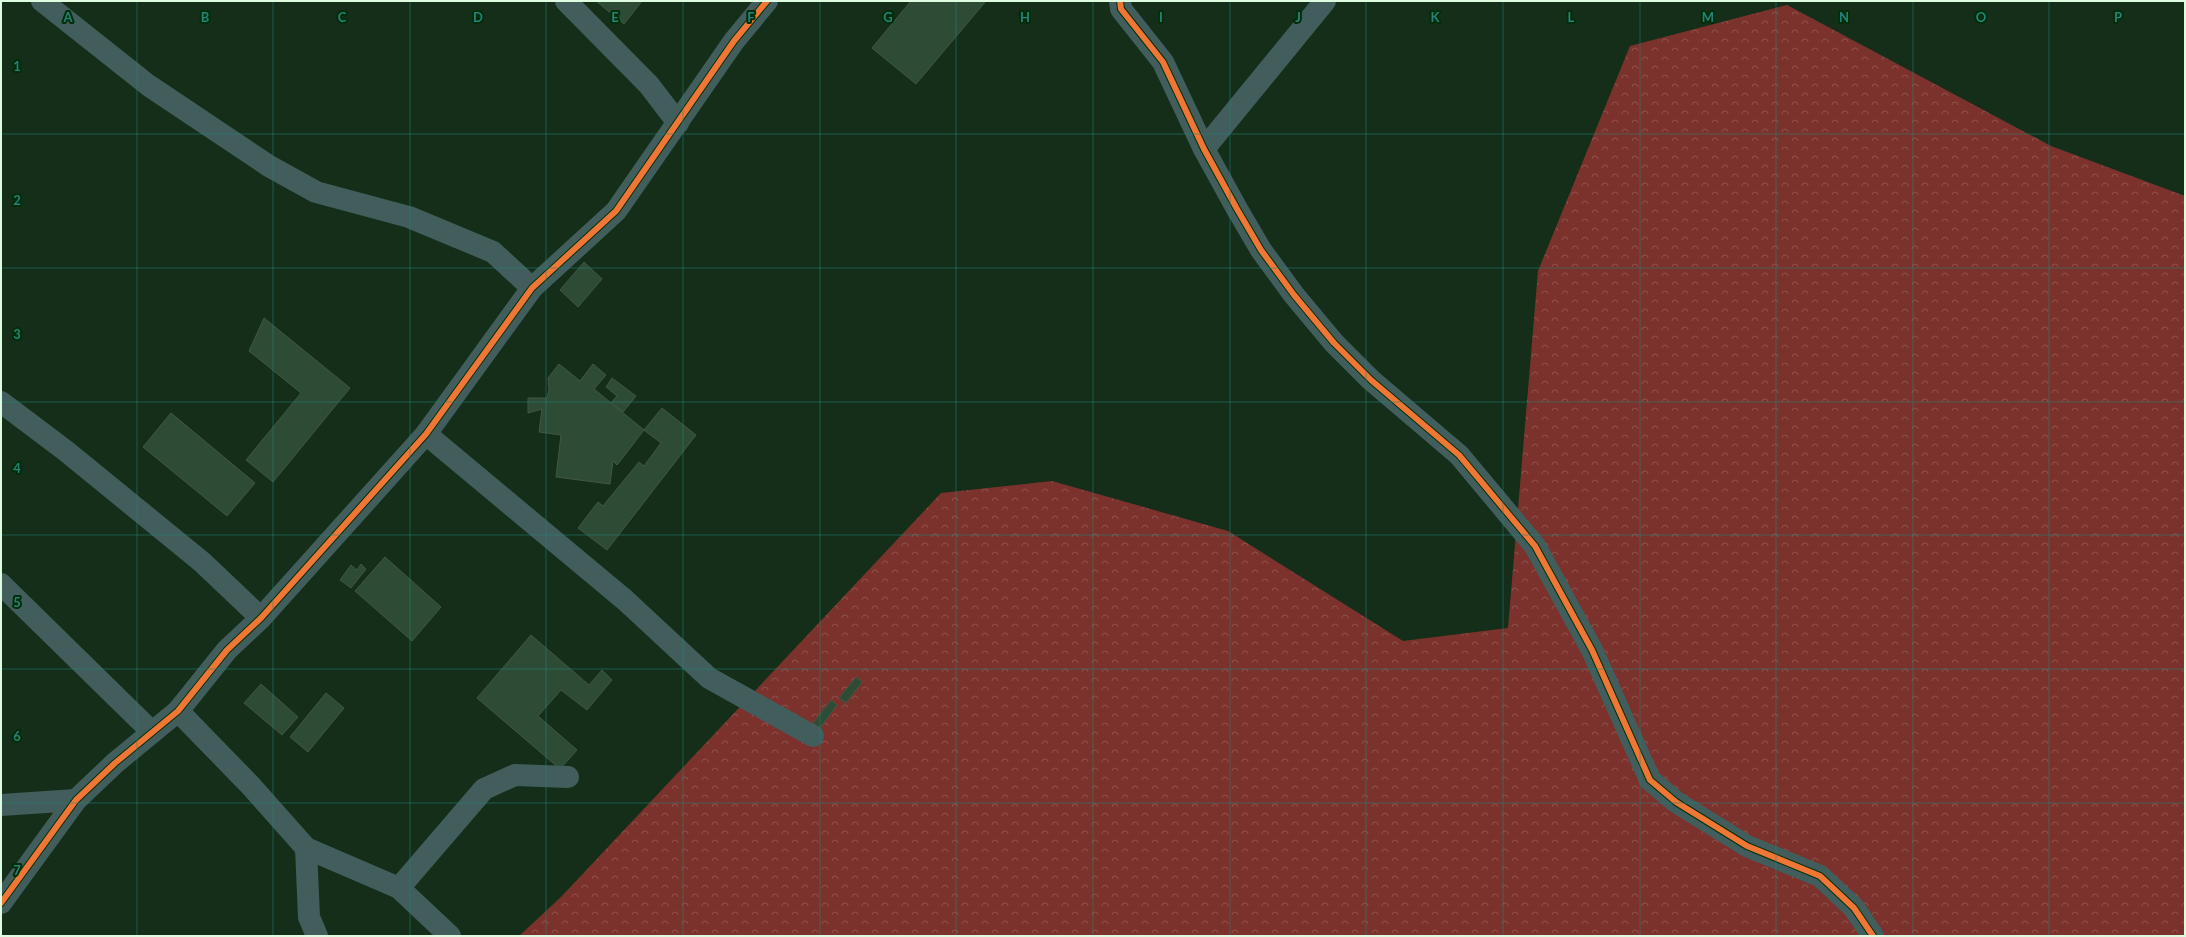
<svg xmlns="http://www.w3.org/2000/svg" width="2186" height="937" font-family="Lato,sans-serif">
	<defs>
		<pattern id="forest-crowns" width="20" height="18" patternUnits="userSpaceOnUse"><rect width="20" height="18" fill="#7c322c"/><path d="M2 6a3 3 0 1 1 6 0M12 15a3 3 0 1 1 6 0" fill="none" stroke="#8e514a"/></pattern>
	</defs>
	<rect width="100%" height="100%" fill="#142e19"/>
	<polygon fill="url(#forest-crowns)" points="1787,5 2051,146 2185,196 2185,936 519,936 561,897 941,493 1052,481 1228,531 1403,641 1508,628 1538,271 1630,46"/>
	<g fill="#2e4b35" stroke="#415744">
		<polygon points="596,1 642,1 624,24"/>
		<polygon points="911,1 986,1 916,84 872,48"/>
		<polygon points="584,262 602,279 578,307 560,290"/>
		<polygon points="264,318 350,388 273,482 246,460 301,393 249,351"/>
		<polygon points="559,364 580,381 593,364 606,375 594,389 644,430 617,465 613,461 610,484 556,477 561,435 539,432 542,409 528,413 528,398 547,398 549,390 548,378"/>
		<polygon points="612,378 636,396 623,412 611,403 617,396 606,387"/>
		<polygon points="662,408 696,435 607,550 578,528 598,502 603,506 639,462 644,466 661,443 644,430"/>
		<polygon points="171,413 255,483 227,516 143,447"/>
		<polygon points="385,557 441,607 412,641 355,591"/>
		<polygon points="361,564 366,569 351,588 340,580 351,565 357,570"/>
		<polygon points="531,635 589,685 602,670 612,680 587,710 561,690 538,716 577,750 560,769 477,698"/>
		<polygon points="856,677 862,682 846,703 839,698"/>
		<polygon points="261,684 298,717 282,735 244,703"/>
		<polygon points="326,693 344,708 308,752 290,737"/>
		<polygon points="831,700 837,705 820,728 813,723"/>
	</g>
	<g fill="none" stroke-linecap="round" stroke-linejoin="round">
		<g stroke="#425e5c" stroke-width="22">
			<polyline points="42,1 148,85 269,166 316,192 409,217 493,252 532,288"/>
			<polyline points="566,1 649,85 678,123"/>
			<polyline points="1120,1 1121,9 1163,62 1204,149 1237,209 1261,250 1294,295 1334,343 1371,380 1459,455 1535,546 1592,650 1650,780 1676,802 1747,846 1820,876 1854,908 1873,936"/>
			<polyline points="1204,149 1325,1"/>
			<polyline points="1,402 66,451 202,562 261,618"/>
			<polyline points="426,434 625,600 709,678 813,736"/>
			<polyline points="1,584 152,732"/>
			<polyline points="178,711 251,786 306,848 399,888 450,936"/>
			<polyline points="1,805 76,800"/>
			<polyline points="306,848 309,917 317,936"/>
			<polyline points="399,888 484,789 515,775 568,777"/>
			<polyline points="1,903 76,800 115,763 178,711 227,650 261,618 426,434 532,288 616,211 734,41 767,1"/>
		</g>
		<g stroke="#002e08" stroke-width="8">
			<g id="cycleway">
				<polyline points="1120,1 1121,9 1163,62 1204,149 1237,209 1261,250 1294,295 1334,343 1371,380 1459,455 1535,546 1592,650 1650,780 1676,802 1747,846 1820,876 1854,908 1873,936"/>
				<polyline points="1,903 76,800 115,763 178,711 227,650 261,618 426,434 532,288 616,211 734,41 767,1"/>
			</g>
		</g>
		<use href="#cycleway" stroke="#f07635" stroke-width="6"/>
	</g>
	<path fill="none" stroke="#248379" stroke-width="1" stroke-opacity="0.55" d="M 137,1 L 137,936M 273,1 L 273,936M 410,1 L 410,936M 546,1 L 546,936M 683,1 L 683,936M 820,1 L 820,936M 956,1 L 956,936M 1093,1 L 1093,936M 1230,1 L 1230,936M 1366,1 L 1366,936M 1503,1 L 1503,936M 1640,1 L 1640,936M 1776,1 L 1776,936M 1913,1 L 1913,936M 2049,1 L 2049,936M 1,134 L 2185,134M 1,268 L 2185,268M 1,402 L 2185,402M 1,535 L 2185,535M 1,669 L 2185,669M 1,803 L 2185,803"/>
	<g font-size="13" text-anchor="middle" font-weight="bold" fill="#248379" stroke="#002e08" stroke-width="4" stroke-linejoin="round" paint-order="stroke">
		<text x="68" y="22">A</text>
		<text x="205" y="22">B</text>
		<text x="342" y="22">C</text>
		<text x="478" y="22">D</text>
		<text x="615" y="22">E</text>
		<text x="751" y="22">F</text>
		<text x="888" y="22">G</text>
		<text x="1025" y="22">H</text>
		<text x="1161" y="22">I</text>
		<text x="1298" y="22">J</text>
		<text x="1435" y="22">K</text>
		<text x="1571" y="22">L</text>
		<text x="1708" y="22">M</text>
		<text x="1844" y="22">N</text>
		<text x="1981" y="22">O</text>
		<text x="2118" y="22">P</text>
		<text x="17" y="71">1</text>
		<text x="17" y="205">2</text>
		<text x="17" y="339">3</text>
		<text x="17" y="473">4</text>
		<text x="17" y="607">5</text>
		<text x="17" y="741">6</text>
		<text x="17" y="875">7</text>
	</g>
	<rect width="2186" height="937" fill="none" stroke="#defcdf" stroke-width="4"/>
</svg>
